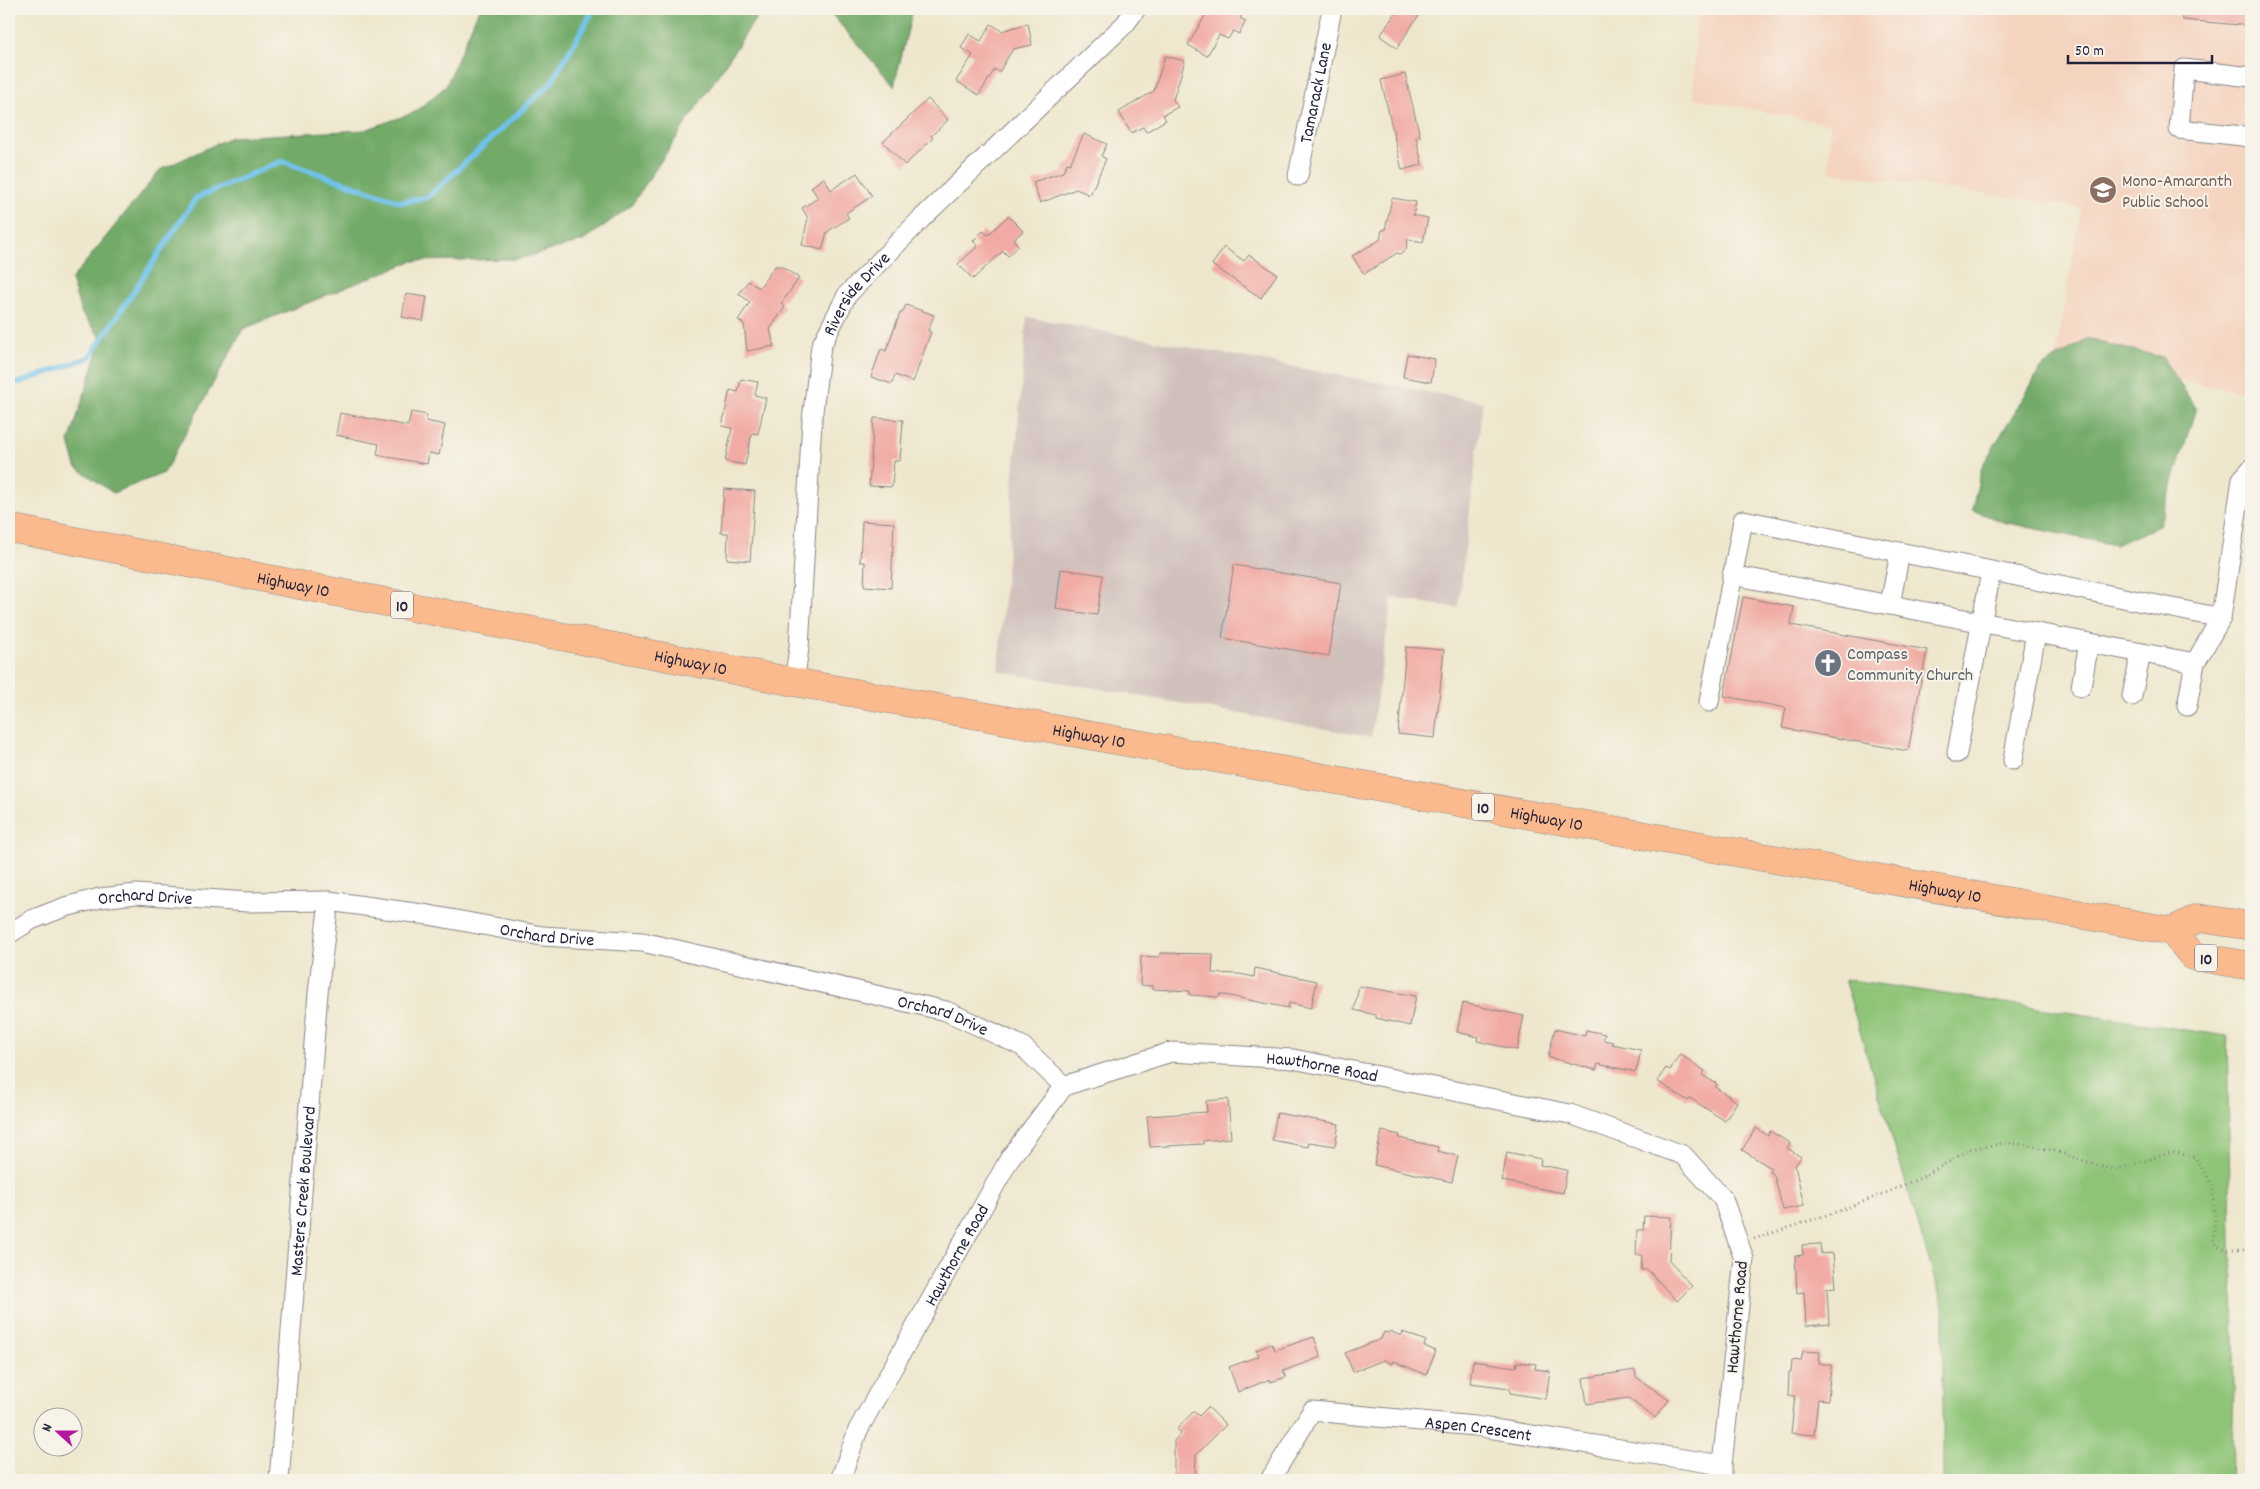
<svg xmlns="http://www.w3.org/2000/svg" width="2260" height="1489" font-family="Dekko,sans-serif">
	<rect width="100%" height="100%" fill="#f7f3e8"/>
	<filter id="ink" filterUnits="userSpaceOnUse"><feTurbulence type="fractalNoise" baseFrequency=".02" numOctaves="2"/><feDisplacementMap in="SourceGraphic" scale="10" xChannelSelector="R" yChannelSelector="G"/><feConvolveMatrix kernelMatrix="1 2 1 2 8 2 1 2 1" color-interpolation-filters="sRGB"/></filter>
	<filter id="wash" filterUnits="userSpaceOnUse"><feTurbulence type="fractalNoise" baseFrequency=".0096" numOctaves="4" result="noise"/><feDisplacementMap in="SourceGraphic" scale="20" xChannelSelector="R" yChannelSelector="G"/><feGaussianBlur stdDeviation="1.12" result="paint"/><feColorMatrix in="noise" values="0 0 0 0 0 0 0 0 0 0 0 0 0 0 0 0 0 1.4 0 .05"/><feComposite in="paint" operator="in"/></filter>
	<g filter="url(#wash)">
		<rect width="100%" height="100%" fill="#eee7cd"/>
		<polygon fill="#f4d3bf" points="1697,9 2251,9 2251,393 2055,361 2081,208 1829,172 1830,124 1693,98"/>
		<polygon fill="#d0c0bb" points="1027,317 1483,402 1458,608 1392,598 1371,737 998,671"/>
		<polygon fill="#8ec477" stroke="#587359" points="1844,979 2227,1036 2234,1389 2231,1480 1943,1480 1943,1306"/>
		<g fill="#72aa68" stroke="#4a6652">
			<polygon points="479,9 762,9 631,206 583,241 519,259 412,261 243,329 164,473 113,493 76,467 69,442 102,339 82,314 71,280 160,170 231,137 365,130 415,112 446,86"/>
			<polygon points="827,9 913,9 894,86"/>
			<polygon points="2086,339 2162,357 2196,408 2159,526 2115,545 2003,522 1972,510 1982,466 2042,367"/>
		</g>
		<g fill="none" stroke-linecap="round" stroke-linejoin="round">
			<polyline stroke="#70c2ec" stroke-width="5.5" points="9,384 22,382 90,357 196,198 282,161 401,202 428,197 551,83 594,9"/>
		</g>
		<g id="blocks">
			<g fill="#f1aaa4">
				<polygon points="1209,9 1246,9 1240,18 1246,21 1239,34 1233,31 1228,39 1219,35 1207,56 1188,45"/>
				<polygon points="1398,9 1423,9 1397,48 1380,36"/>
				<polygon points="2182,9 2251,9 2251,26 2182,20"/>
				<polygon points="1028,23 1032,45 1013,49 999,72 995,69 979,95 956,81 973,55 961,48 969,34 981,41 991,24 1002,31"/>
				<polygon points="1165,56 1185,61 1173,100 1178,107 1163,115 1166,120 1146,132 1143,127 1131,133 1119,112 1154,91"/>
				<polygon points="1405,74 1420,136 1416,137 1422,165 1402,170 1381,80"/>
				<polygon points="928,99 948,120 931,136 933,138 905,165 883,142"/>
				<polygon points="1084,134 1107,144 1101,156 1106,159 1090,195 1076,189 1040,203 1033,182 1063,172 1067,163 1070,164"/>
				<polygon points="857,173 872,196 846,213 849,218 827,232 822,250 802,245 808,218 802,208 818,198 811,187 824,178 831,190"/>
				<polygon points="1392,198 1416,202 1413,215 1428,218 1423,242 1408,239 1406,250 1401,254 1397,253 1364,274 1352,256 1380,240 1382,230 1385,230"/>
				<polygon points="1008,216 1023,231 1013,240 1019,246 1008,256 1003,251 973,279 958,264 978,246 973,241 983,231 988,235"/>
				<polygon points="1224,247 1244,261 1249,255 1277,274 1261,298 1212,265"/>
				<polygon points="775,266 781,266 799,278 781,304 785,307 770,329 774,346 747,351 744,324 738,320 750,302 739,294 748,281 759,288"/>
				<polygon points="406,294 427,297 423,321 402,317"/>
				<polygon points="906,305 934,315 928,331 931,332 913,382 895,375 892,384 871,377 881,349 886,351 900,313 902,313"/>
				<polygon points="1407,354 1435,359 1431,382 1403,377"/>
				<polygon points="741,379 758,382 755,395 766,398 758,434 752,433 745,465 725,461 732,428 722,426 730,390 738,392"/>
				<polygon points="411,412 427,415 426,421 445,425 439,455 429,453 427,464 377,455 379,444 336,435 340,413 408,426"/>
				<polygon points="874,418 903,420 900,461 894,461 892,487 869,486"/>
				<polygon points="724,489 755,491 750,561 727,559 728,533 721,533"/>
				<polygon points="862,521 894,523 891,588 864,586 865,562 860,562"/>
				<polygon points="1234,565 1341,583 1329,656 1222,638"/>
				<polygon points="1061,569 1103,575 1097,615 1056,609"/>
				<polygon points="1743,597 1794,607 1791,625 1927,650 1908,751 1782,728 1786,708 1724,696"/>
				<polygon points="1406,647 1444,650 1435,738 1398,734"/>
				<polygon points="1160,953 1213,954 1212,973 1240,974 1254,977 1255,968 1317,981 1311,1008 1289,1003 1288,1008 1220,994 1219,997 1190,995 1190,991 1152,989 1152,986 1140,985 1141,956 1159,957"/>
				<polygon points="1359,986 1416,996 1410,1026 1376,1018 1376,1015 1354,1010"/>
				<polygon points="1463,1003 1524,1016 1517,1050 1477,1041 1478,1037 1457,1032"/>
				<polygon points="1555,1029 1585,1036 1586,1030 1605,1034 1603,1040 1613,1042 1612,1044 1641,1050 1636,1072 1598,1064 1596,1070 1548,1057"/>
				<polygon points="1680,1054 1705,1071 1702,1075 1717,1084 1715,1087 1737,1102 1725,1121 1690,1098 1688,1101 1657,1081 1666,1068 1670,1070"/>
				<polygon points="1228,1099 1231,1138 1203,1141 1203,1144 1150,1147 1147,1116 1207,1112 1206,1101"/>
				<polygon points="1277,1113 1339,1124 1335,1146 1309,1142 1308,1147 1272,1140"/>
				<polygon points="1756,1128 1768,1136 1770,1131 1790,1143 1787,1148 1801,1157 1795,1166 1804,1206 1783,1210 1774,1175 1769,1171 1771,1168 1742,1150"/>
				<polygon points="1382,1131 1400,1135 1399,1138 1438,1147 1437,1151 1458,1156 1452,1182 1374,1165"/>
				<polygon points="1507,1152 1541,1159 1540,1165 1567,1170 1563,1193 1502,1181"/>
				<polygon points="1644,1216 1671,1217 1669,1261 1692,1286 1677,1301 1648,1270 1641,1270 1642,1255 1636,1255 1637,1230 1643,1230"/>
				<polygon points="1820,1244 1821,1254 1833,1253 1836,1287 1827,1288 1829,1324 1806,1326 1804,1292 1797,1293 1795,1256 1803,1255 1802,1245"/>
				<polygon points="1390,1331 1401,1336 1403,1332 1426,1341 1424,1346 1436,1351 1426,1375 1394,1361 1393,1364 1384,1360 1353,1372 1345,1353 1381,1339 1384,1332 1389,1333"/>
				<polygon points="1314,1337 1321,1357 1283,1371 1286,1377 1271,1382 1270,1379 1238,1392 1229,1367 1259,1356 1256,1350 1272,1344 1275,1350"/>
				<polygon points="1803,1351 1820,1352 1819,1363 1831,1365 1828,1400 1818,1399 1814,1435 1791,1433 1795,1396 1788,1396 1789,1372 1791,1372 1792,1360 1801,1361"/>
				<polygon points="1473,1361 1516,1367 1517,1362 1536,1364 1535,1369 1550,1371 1546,1399 1510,1393 1510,1388 1470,1383"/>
				<polygon points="1635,1370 1636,1377 1669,1400 1655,1418 1628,1398 1587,1404 1583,1378"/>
				<polygon points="1208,1407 1226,1425 1196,1455 1195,1480 1174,1480 1174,1441 1181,1433 1177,1429 1194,1411 1199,1416"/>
			</g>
		</g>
	</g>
	<g filter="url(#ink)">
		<use href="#blocks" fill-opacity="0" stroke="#888484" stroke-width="1"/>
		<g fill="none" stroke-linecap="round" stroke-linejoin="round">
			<g stroke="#888484" stroke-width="21">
				<g id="minor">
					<polyline points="2251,77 2184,69 2179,129 2251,137"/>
					<path id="s1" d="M 1298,176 L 1332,9"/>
					<polyline points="1732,575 2195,663"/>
					<polyline points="1890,604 1900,553"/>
					<path id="s2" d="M 794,682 L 799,648 L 812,420 L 821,346 L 847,295 L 921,219 L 1125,24 L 1136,9"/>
					<polyline points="2081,687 2089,643"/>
					<polyline points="2132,696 2141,653"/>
					<polyline points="1709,702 1743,520 2221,618"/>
					<polyline points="2187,706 2195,663 2221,618 2242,479 2251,469"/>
					<polyline points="1957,753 1991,572"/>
					<polyline points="2013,760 2036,633"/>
					<path id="s3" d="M 9,934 L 31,920 L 65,907 L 100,898 L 136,894 L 247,902 L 329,901 L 429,915 L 542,936 L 642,942 L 946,1011 L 1022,1046 L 1064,1086"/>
					<path id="s4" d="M 279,1480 L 318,993 L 329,901"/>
					<path id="s5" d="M 840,1480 L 858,1430 L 1010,1158 L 1064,1086 L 1171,1052 L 1293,1059 L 1570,1114 L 1683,1155 L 1723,1199 L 1744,1259 L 1722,1465 L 1722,1480"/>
					<path id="s6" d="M 1270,1480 L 1312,1411 L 1475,1426 L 1722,1465"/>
				</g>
			</g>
			<g stroke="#888484" stroke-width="29">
				<g id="highway">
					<path id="s7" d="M 9,528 L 794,682 L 2172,931 L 2198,918 L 2251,926"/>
					<polyline points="2172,931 2193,956 2251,966"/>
				</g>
			</g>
			<polyline stroke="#888484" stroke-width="3" stroke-dasharray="1 4" stroke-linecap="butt" points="1754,1239 1839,1211 1888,1192 1922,1177 1971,1149 2004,1143 2029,1145 2055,1151 2093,1164 2116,1170 2172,1152 2195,1157 2212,1184 2215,1217 2213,1243 2226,1250 2244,1250 2251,1256"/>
			<use href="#minor" stroke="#fff" stroke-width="19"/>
			<use href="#highway" stroke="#fbba8d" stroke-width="28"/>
		</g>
	</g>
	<defs>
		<g id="school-disc" transform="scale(1.4375)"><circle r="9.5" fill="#8d6e63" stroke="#f7f3e8"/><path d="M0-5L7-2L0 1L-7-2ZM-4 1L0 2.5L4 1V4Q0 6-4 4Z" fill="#fff"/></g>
		<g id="church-disc" transform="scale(1.4375)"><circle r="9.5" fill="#6b7280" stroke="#f7f3e8"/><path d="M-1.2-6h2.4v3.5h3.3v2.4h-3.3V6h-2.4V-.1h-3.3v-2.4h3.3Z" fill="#fff"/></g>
	</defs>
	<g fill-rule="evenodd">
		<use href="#school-disc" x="2103" y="190"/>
		<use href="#church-disc" x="1828" y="663"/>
	</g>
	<g text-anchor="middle" stroke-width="4" stroke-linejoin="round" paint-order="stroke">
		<g fill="#f7f3e8" stroke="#62616f" stroke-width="1">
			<rect x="391" y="591.5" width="22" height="27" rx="4"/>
			<rect x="1472" y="793.5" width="22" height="27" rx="4"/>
			<rect x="2195" y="944.5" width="22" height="27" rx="4"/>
		</g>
		<g font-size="16" font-weight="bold" fill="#22223b">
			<text x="402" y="611">10</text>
			<text x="1483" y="813">10</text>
			<text x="2206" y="964">10</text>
		</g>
		<g font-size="18" fill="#22223b" stroke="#f7f3e8">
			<text dy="6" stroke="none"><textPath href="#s1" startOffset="85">Tamarack Lane</textPath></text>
			<text dy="6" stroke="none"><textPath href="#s2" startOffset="401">Riverside Drive</textPath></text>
			<text dy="6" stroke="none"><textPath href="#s7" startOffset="290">Highway 10</textPath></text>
			<text dy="6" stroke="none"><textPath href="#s7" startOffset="695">Highway 10</textPath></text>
			<text dy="6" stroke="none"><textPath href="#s7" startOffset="1100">Highway 10</textPath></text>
			<text dy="6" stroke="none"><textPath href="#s7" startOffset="1565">Highway 10</textPath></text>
			<text dy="6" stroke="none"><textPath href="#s7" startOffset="1970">Highway 10</textPath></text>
			<text dy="6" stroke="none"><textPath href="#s3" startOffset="144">Orchard Drive</textPath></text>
			<text dy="6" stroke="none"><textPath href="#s3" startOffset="549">Orchard Drive</textPath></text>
			<text dy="6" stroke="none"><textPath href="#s3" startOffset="954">Orchard Drive</textPath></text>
			<text dy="6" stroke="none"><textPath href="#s5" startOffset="719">Hawthorne Road</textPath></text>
			<text dy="6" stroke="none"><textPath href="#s4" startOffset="290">Masters Creek Boulevard</textPath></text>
			<text dy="6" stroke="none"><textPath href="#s5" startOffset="254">Hawthorne Road</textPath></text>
			<text transform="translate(1736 1317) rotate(-85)" y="6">Hawthorne Road</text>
			<text dy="6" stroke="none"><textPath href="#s6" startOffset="248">Aspen Crescent</textPath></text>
		</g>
		<g font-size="18" fill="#785e54" stroke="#f7f3e8" text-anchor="start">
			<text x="2122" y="186">Mono-Amaranth<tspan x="2122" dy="21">Public School</tspan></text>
		</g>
		<g font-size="18" fill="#5b616d" stroke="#f7f3e8" text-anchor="start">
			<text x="1847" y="659">Compass<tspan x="1847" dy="21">Community Church</tspan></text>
		</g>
	</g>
	<rect width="2260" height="1489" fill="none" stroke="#f7f3e8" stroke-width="30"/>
	<g transform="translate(58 1432) rotate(291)"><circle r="24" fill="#f7f3e8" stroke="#a29fa3"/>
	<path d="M0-4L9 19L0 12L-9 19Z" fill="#b5179e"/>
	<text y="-8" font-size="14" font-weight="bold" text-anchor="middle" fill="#22223b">N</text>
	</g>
	<path d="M2068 55v8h144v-8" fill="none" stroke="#22223b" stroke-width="2.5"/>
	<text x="2075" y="55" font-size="15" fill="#22223b" stroke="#f7f3e8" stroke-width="4" paint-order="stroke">50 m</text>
</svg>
